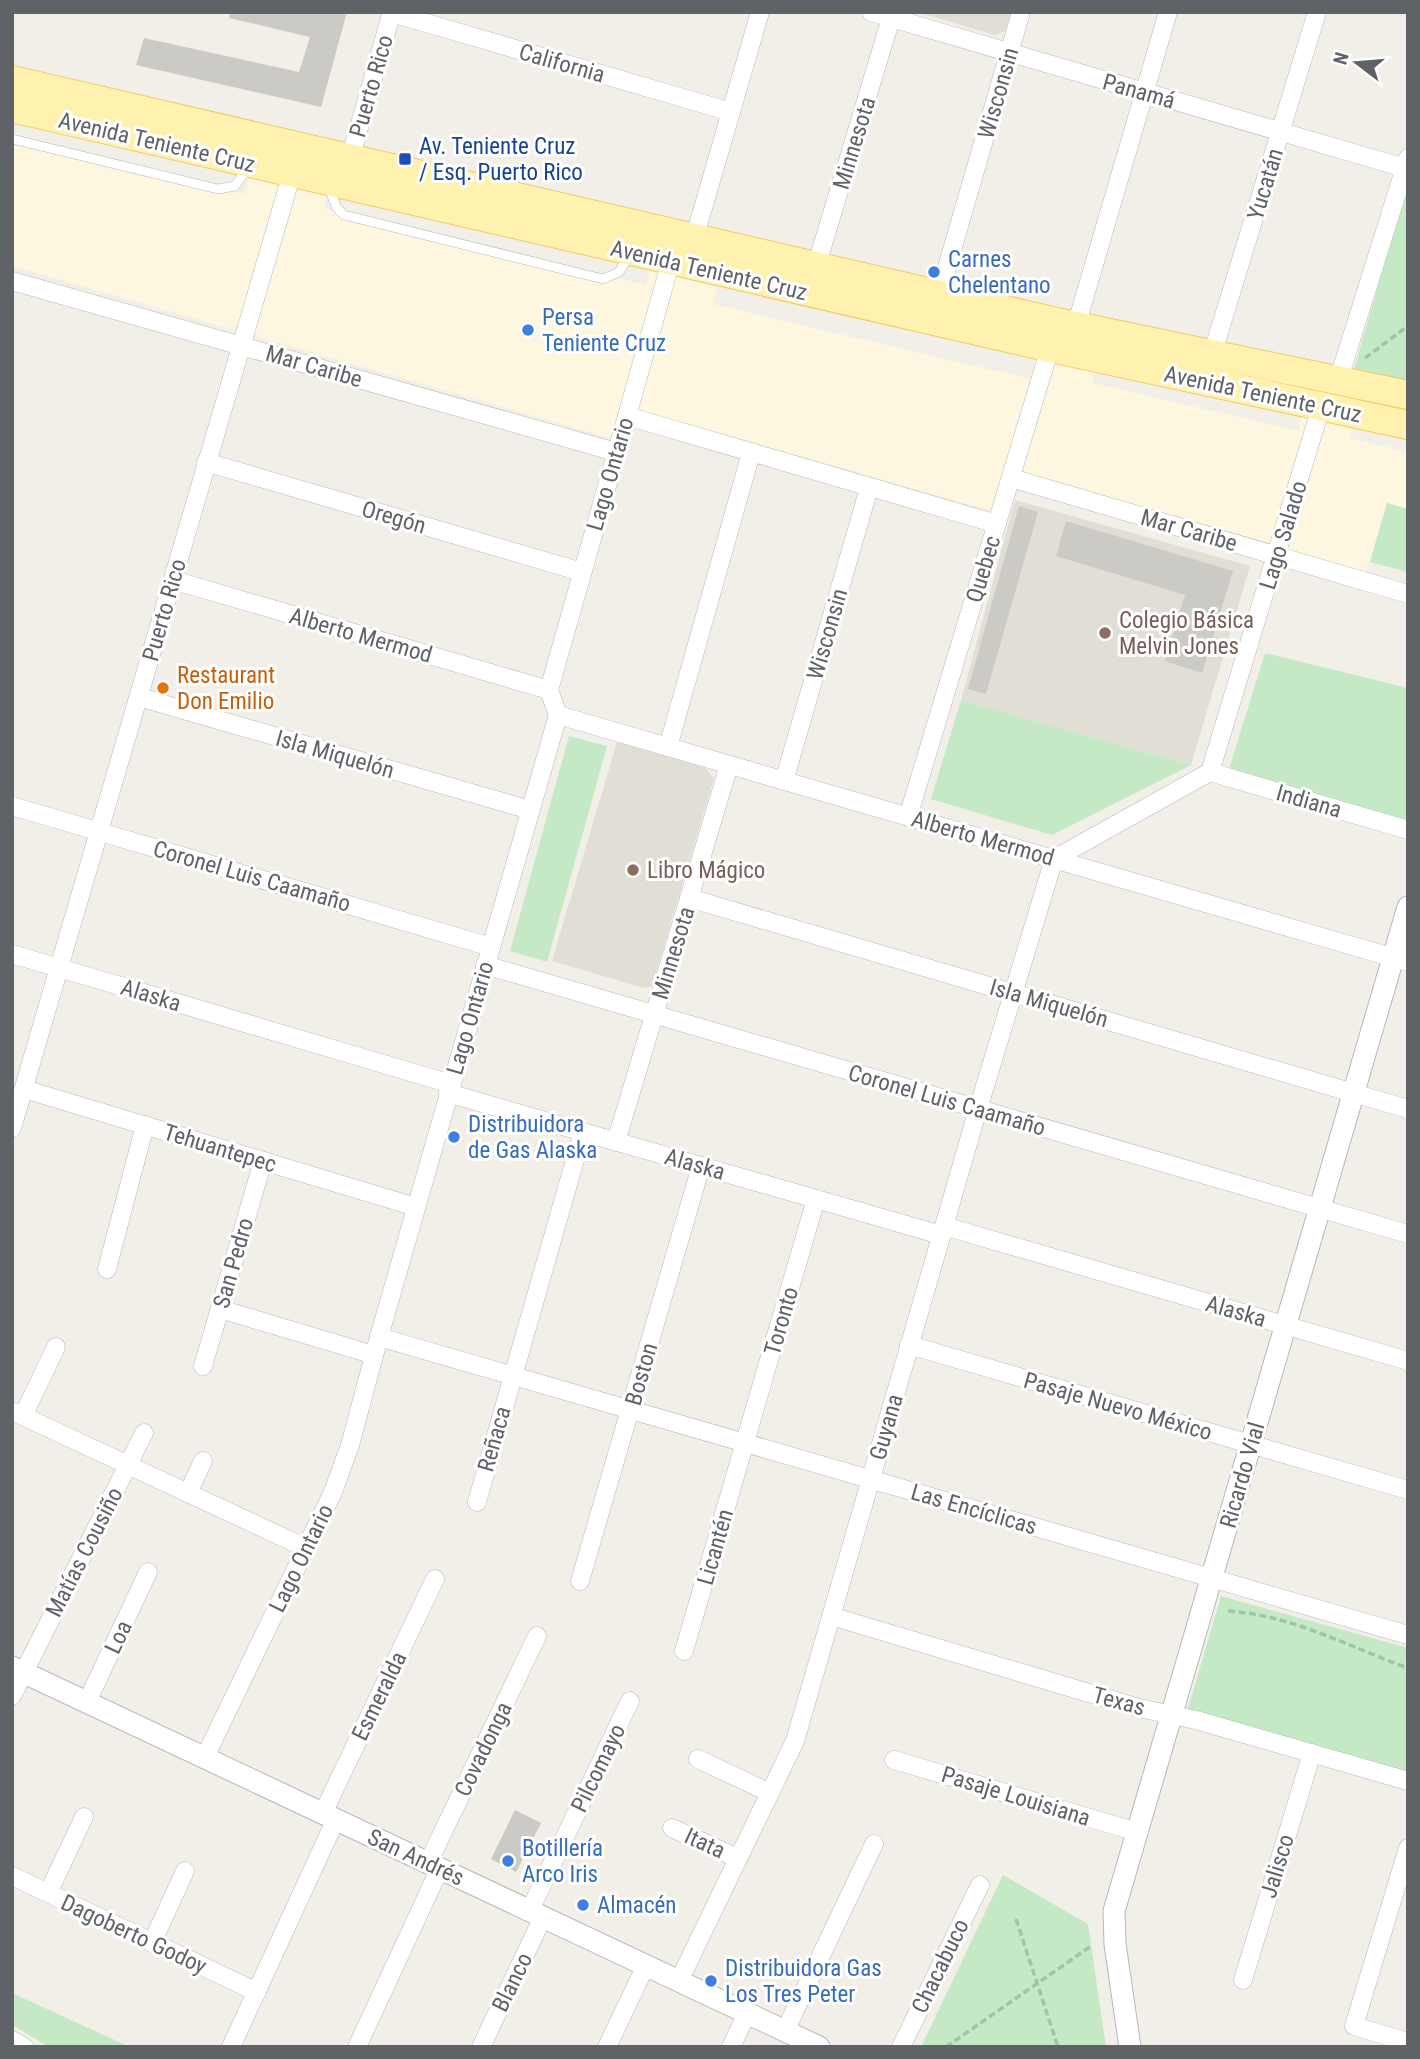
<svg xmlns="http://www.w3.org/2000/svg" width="1420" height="2059" font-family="'Roboto Condensed',sans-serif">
	<rect width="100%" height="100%" fill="#f1efe8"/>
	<polygon fill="#fef7e0" points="12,137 245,194 249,178 327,193 324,208 646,285 650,270 717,287 712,304 1030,379 1036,356 1094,370 1092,383 1299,431 1301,415 1353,426 1350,438 1408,452 1408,509 1387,504 1366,572 1010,471 996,512 636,409 625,442 12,266"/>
	<g fill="#e1ded6">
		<polygon points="917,12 1012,12 1006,31 995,35"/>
		<polygon points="1015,500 1250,566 1191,765 961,700"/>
		<polygon points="617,742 705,768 714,778 652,986 644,988 552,961"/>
	</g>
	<g fill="#c5e8c5">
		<polygon points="1408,184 1408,385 1353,372"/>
		<polygon points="1387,503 1408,509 1408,572 1370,562"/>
		<polygon points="1265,653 1408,688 1408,814 1405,823 1228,772"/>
		<polygon points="961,700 1191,765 1052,835 931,799"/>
		<polygon points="569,736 607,746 547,962 510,951"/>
		<polygon points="1221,1596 1408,1648 1408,1774 1187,1712"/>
		<polygon points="1003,1875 1088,1924 1106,2047 921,2047"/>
		<polygon points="12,1993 130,2047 49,2047 12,2025"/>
	</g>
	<g fill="#cccac5">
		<polygon points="230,12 347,12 321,107 136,65 144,38 299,72 310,37 229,18"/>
		<polygon points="1019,506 1038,512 986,694 968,689"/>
		<polygon points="1066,521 1233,571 1202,673 1165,661 1185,595 1056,556"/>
		<polygon points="515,1810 541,1823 516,1872 491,1859"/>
	</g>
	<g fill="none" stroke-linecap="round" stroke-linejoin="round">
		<g stroke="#b5b8bc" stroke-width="10">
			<g id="service">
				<polyline points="12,139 218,189 235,186 249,166"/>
				<polyline points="328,186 337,208 344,215 603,279 619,272 629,256"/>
			</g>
		</g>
		<g stroke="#b5b8bc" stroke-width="19">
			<g id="minor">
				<polyline points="871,12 1408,169"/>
				<polyline points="392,13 731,112"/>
				<polyline points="350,159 392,12"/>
				<polyline points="694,239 760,12"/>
				<polyline points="816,267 891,18"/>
				<polyline points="12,281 616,452"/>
				<polyline points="939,295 1021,12"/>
				<polyline points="1076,326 1168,12"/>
				<polyline points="1212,355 1317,12"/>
				<polyline points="1338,381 1408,158"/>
				<polyline points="627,416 997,524"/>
				<polyline points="206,462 582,572"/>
				<polyline points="1011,478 1408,594"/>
				<polyline points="173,580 549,690"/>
				<polyline points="139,697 530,810"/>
				<polyline points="558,715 1408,962"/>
				<polyline points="668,747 751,453"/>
				<polyline points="1210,772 1408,830"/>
				<polyline points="784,781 869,488"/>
				<polyline points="12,806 491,947"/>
				<polyline points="908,817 1052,341"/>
				<polyline points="689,898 1408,1109"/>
				<polyline points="12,954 451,1084"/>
				<polyline points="485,965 1408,1234"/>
				<polyline points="24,1089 416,1207"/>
				<polyline points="448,1093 941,1235"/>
				<path d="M 12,1128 C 108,810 196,491 292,173"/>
				<polyline points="616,1142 729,765"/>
				<polyline points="944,1226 1408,1361"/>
				<polyline points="107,1269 145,1125"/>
				<polyline points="220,1309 374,1355"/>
				<polyline points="379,1337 1408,1635"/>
				<polyline points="909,1345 1408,1490"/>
				<polyline points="203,1366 263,1161"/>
				<polyline points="12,1411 306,1548"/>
				<polyline points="23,1416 56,1347"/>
				<polyline points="188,1493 203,1461"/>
				<polyline points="477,1502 583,1132"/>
				<polyline points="580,1581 701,1166"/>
				<polyline points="831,1616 1139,1708 1196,1720 1408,1781"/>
				<polyline points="684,1651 816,1199"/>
				<polyline points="12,1696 144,1433"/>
				<polyline points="87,1702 148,1572"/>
				<polyline points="205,1757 333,1492 350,1445 379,1337 558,715 549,690 671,261"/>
				<polyline points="698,1759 770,1793"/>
				<polyline points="894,1760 1137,1832"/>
				<polyline points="323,1813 435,1579"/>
				<polyline points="672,1828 737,1858"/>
				<polyline points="1408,1848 1354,2026 1408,2042"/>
				<polyline points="428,1863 537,1636"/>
				<polyline points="12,1876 257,1992"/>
				<polyline points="48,1893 84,1817"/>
				<polyline points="530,1910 630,1701"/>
				<polyline points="152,1943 185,1871"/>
				<polyline points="1243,1980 1312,1753"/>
				<polyline points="679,1981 795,1741 978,1109 1054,859 1210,772 1321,407"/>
				<polyline points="785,2031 874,1844"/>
				<polyline points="12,2040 24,2047"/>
				<polyline points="231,2047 336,1819"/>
				<polyline points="357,2047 440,1868"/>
				<polyline points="481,2047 543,1917"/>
				<polyline points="607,2047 646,1965"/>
				<polyline points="731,2047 747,2013"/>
				<polyline points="901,2047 980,1885"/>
			</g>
		</g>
		<g stroke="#b5b8bc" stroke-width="23">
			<g id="tertiary">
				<polyline points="12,1667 819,2047"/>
				<polyline points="1130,2047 1115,1944 1114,1911 1408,907"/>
			</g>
		</g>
		<g stroke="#f2c960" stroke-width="30">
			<g id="primary">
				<polyline points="12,80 1057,322 1408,395"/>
				<polyline points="12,108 1051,348 1408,425"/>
			</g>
		</g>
		<g stroke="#9cc7a9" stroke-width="3.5" stroke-dasharray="7 3.5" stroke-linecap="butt">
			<polyline points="1365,358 1408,326"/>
			<path d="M 1228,1611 C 1292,1615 1349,1647 1408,1668"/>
			<polyline points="1016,1919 1058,2047"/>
			<polyline points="946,2047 1091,1946"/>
		</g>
		<use href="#service" stroke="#fff" stroke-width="9"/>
		<use href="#minor" stroke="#fff" stroke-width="18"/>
		<use href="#tertiary" stroke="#fff" stroke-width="21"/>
		<use href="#primary" stroke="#fff2af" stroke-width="28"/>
	</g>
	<rect fill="#1a4fb4" stroke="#fff" stroke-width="2.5" x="398" y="152" width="14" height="14" rx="3.5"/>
	<g fill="#3f7fe0" stroke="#fff" stroke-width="2.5">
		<circle cx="934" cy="272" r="7"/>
		<circle cx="528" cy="330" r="7"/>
		<circle cx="454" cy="1137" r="7"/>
		<circle cx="508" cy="1861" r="7"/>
		<circle cx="583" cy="1905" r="7"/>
		<circle cx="711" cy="1981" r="7"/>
	</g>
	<g fill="#8d6e63" stroke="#fff" stroke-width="2.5">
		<circle cx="1105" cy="633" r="7"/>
		<circle cx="633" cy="870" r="7"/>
	</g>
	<circle fill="#e8710a" stroke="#fff" stroke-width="2.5" cx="163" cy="688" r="7"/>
	<g text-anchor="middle" stroke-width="6" stroke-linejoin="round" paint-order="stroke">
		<g font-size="23" fill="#5f6368" stroke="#fff">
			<text transform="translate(562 63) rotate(16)" y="8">California</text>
			<text transform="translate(371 86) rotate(-74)" y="8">Puerto Rico</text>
			<text transform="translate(1139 91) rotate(16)" y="8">Panamá</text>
			<text transform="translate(998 93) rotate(-74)" y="8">Wisconsin</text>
			<text transform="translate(157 142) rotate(13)" y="8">Avenida Teniente Cruz</text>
			<text transform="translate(854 143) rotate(-73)" y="8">Minnesota</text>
			<text transform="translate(1265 184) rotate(-73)" y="8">Yucatán</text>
			<text transform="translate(709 270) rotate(13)" y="8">Avenida Teniente Cruz</text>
			<text transform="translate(314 366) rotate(16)" y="8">Mar Caribe</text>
			<text transform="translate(1263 394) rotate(12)" y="8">Avenida Teniente Cruz</text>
			<text transform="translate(610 474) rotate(-74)" y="8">Lago Ontario</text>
			<text transform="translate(394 517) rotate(16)" y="8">Oregón</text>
			<text transform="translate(1189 530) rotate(16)" y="8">Mar Caribe</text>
			<text transform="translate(1283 535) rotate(-73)" y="8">Lago Salado</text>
			<text transform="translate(983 569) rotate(-73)" y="8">Quebec</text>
			<text transform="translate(164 610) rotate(-74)" y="8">Puerto Rico</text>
			<text transform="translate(827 634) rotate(-74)" y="8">Wisconsin</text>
			<text transform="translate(361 635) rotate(16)" y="8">Alberto Mermod</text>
			<text transform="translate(335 754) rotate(16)" y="8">Isla Miquelón</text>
			<text transform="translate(1309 801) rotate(16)" y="8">Indiana</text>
			<text transform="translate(983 838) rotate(16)" y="8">Alberto Mermod</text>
			<text transform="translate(252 876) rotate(16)" y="8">Coronel Luis Caamaño</text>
			<text transform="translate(673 953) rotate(-73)" y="8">Minnesota</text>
			<text transform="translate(151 995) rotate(17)" y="8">Alaska</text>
			<text transform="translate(1049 1003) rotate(16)" y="8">Isla Miquelón</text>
			<text transform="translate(470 1018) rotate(-74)" y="8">Lago Ontario</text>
			<text transform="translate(947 1100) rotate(16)" y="8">Coronel Luis Caamaño</text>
			<text transform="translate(220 1148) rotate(17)" y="8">Tehuantepec</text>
			<text transform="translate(695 1164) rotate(16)" y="8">Alaska</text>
			<text transform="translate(233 1263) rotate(-74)" y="8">San Pedro</text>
			<text transform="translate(1236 1311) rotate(16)" y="8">Alaska</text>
			<text transform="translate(781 1321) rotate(-74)" y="8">Toronto</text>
			<text transform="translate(641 1374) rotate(-74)" y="8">Boston</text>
			<text transform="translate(1118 1406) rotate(16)" y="8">Pasaje Nuevo México</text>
			<text transform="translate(886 1427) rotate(-74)" y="8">Guyana</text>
			<text transform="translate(494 1439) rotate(-74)" y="8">Reñaca</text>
			<text transform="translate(1242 1475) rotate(-74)" y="8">Ricardo Vial</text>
			<text transform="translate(974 1509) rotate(16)" y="8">Las Encíclicas</text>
			<text transform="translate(715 1547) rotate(-74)" y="8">Licantén</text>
			<text transform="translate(84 1552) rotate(-63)" y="8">Matías Cousiño</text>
			<text transform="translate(301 1558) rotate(-64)" y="8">Lago Ontario</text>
			<text transform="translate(118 1637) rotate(-65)" y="8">Loa</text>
			<text transform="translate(379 1696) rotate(-64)" y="8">Esmeralda</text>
			<text transform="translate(1119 1701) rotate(15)" y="8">Texas</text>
			<text transform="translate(483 1749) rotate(-64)" y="8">Covadonga</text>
			<text transform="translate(598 1768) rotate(-64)" y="8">Pilcomayo</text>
			<text transform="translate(1016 1796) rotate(17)" y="8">Pasaje Louisiana</text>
			<text transform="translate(705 1843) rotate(25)" y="8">Itata</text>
			<text transform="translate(416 1857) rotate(25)" y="8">San Andrés</text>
			<text transform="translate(1277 1866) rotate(-73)" y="8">Jalisco</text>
			<text transform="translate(134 1934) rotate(25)" y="8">Dagoberto Godoy</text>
			<text transform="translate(940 1966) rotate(-64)" y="8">Chacabuco</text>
			<text transform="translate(512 1982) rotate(-64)" y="8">Blanco</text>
		</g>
		<g font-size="23" fill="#164399" stroke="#fff" text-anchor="start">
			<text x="419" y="154">Av. Teniente Cruz<tspan x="419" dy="26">/ Esq. Puerto Rico</tspan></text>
		</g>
		<g font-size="23" fill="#366cbe" stroke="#fff" text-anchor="start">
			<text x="948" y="267">Carnes<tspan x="948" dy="26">Chelentano</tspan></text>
			<text x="542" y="325">Persa<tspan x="542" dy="26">Teniente Cruz</tspan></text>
			<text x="468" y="1132">Distribuidora<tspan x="468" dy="26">de Gas Alaska</tspan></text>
			<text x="522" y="1856">Botillería<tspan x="522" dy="26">Arco Iris</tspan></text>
			<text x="597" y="1913">Almacén</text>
			<text x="725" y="1976">Distribuidora Gas<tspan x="725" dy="26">Los Tres Peter</tspan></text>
		</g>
		<g font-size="23" fill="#785e54" stroke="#fff" text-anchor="start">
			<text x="1119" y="628">Colegio Básica<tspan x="1119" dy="26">Melvin Jones</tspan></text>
			<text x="647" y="878">Libro Mágico</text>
		</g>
		<g font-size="23" fill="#c56008" stroke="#fff" text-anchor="start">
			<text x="177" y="683">Restaurant<tspan x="177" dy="26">Don Emilio</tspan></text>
		</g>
	</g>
	<rect width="1420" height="2059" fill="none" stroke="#5f6368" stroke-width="28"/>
	<g transform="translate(1357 63) rotate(286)" stroke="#ffffff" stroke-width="5" paint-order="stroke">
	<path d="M0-5L12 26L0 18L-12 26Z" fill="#5f6368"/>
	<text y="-10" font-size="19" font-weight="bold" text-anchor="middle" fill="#5f6368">N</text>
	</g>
</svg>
